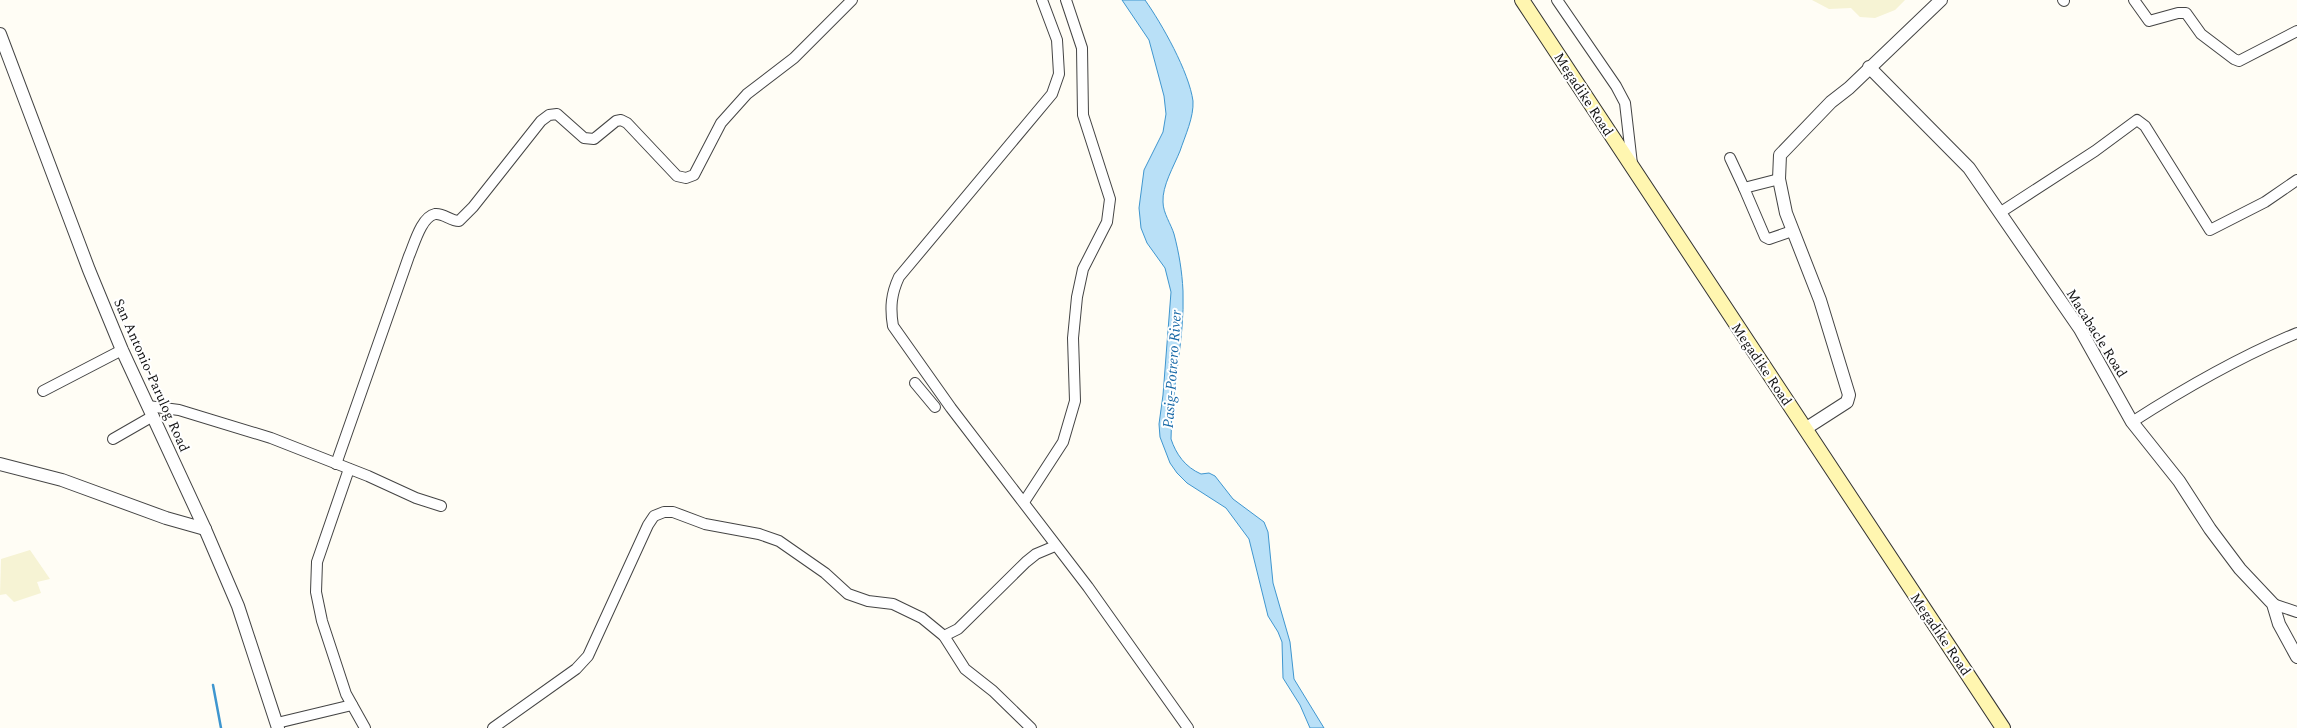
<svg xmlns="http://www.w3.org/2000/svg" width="2297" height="728" font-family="Spectral,serif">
	<rect width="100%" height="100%" fill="#fffdf5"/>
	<g fill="#f6f3d4">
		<polygon points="1812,0 1905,0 1895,10 1875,18 1860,17 1851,8 1829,9"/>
		<polygon points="30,550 50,579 37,582 41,593 14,602 6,594 0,595 1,559"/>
	</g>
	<path fill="#b9e0f7" stroke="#3f96cf" d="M 1122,0 L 1145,0 C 1162,24 1189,72 1193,101 C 1194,117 1185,136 1180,151 C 1174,166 1162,186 1163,202 C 1163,213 1171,224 1174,234 C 1179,253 1182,271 1183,291 C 1185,340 1171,389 1171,439 C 1176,454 1185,467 1201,474 L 1209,473 L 1215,476 L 1233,499 L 1264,522 L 1268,532 L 1273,583 L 1290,642 L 1294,679 L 1324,728 L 1310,728 L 1300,705 L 1283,678 L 1282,642 L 1278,632 L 1268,616 L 1249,539 L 1226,508 L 1187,483 L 1177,473 L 1170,463 L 1160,437 L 1159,424 L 1163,395 L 1171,292 L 1165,268 L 1147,243 L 1141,228 L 1139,208 L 1144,170 L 1163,132 L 1166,114 L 1164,96 L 1149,40 Z"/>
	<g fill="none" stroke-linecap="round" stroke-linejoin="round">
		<polyline stroke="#3f96cf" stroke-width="2.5" points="213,685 221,728"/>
		<g stroke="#444" stroke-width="12">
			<g id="minor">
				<path d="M 1042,0 L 1057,40 L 1059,74 L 1052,94 L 899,277 C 891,294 890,308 893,326 L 951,408 L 1088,587 L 1188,728"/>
				<polyline points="1557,0 1616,86 1625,103 1632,164"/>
				<polyline points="2063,0 2064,1"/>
				<polyline points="2134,0 2149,21 2178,13 2186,13 2201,34 2234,59 2239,61 2297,31"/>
				<polyline points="1730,158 1744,188"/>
				<polyline points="1779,179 1744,188 1765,237 1769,239 1792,231"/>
				<polyline points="2001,212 2095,151 2137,120 2145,126 2210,230 2265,202 2297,180"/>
				<polyline points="915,383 935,407"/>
				<polyline points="43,391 122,350"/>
				<polyline points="148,406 179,410 271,438 368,476 416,498 441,506"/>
				<path d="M 2132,422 C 2185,388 2239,357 2297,333"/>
				<polyline points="113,439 153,416"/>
				<path d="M 336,464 L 409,256 C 414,245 421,217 435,214 C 444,213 450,221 459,221 L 473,207 L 541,121 L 549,115 L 557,114 L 584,138 L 594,139 L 616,121 L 621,120 L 627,123 L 677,176 L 686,178 L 694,175 L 721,123 L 747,94 L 794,58 L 852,0"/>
				<polyline points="349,469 317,562 316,592 322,621 346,694 365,728"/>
				<polyline points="1024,502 1063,442 1075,401 1073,338 1077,297 1083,269 1107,222 1110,199 1083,115 1082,48 1066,0"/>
				<polyline points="2273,604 2297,612"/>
				<polyline points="944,636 958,629 1026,562 1036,554 1055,546"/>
				<polyline points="277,723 352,705"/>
				<polyline points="493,728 576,669 588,656 648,525 654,516 664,512 673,512 705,524 759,534 779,541 825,573 848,594 868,601 893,604 922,618 944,636 965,669 993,691 1031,728"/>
			</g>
		</g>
		<g stroke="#444" stroke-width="14">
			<g id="tertiary">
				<polyline points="0,34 89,270 122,350 205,529 238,606 278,728"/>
				<polyline points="1869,67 1969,168 2080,329 2132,422 2179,481 2210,529 2240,569 2273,604 2279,624 2297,657"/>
				<polyline points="1805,429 1847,402 1849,395 1820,300 1786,213 1779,179 1780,155 1831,102 1849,88 1941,0"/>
				<polyline points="0,464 62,480 166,518 205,529"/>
			</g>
		</g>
		<g stroke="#333" stroke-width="16">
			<polyline id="secondary" points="1522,0 2003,728"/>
		</g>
		<use href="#minor" stroke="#fff" stroke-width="10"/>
		<use href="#tertiary" stroke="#fff" stroke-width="12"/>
		<use href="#secondary" stroke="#fff6b0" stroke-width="14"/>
	</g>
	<g text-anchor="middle" stroke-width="4" stroke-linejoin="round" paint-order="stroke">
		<g font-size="14" fill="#111" stroke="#fff">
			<text transform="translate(1584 94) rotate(57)" y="5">Megadike Road</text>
			<text transform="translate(2097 333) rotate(58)" y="5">Macabacle Road</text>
			<text transform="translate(1762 364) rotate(56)" y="5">Megadike Road</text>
			<text transform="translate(152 375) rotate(66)" y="5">San Antonio-Parulog Road</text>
			<text transform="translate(1941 634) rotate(56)" y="5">Megadike Road</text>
		</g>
		<g font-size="15" font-style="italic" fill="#1768a6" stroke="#fff">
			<text transform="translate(1172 369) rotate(-86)" y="5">Pasig-Potrero River</text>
		</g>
	</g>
</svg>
